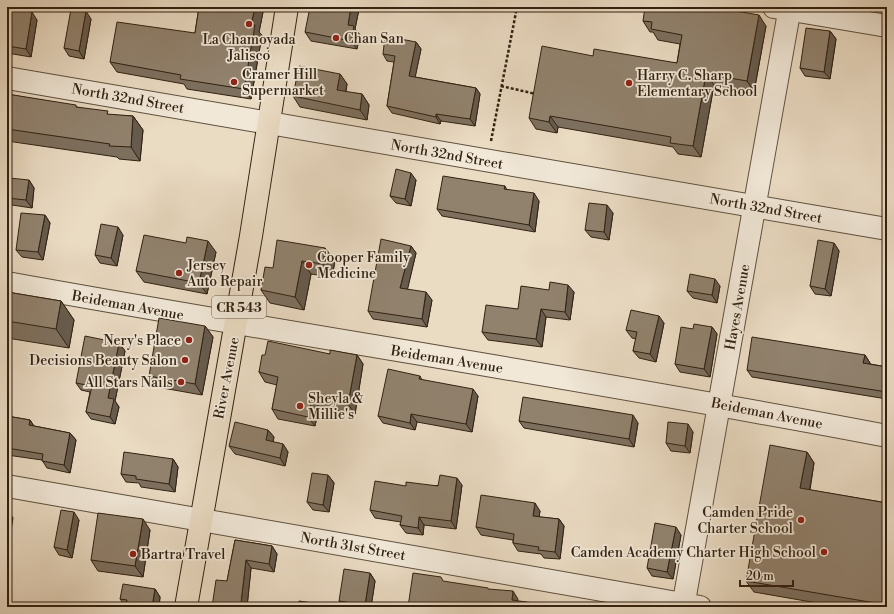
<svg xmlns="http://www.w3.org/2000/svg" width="894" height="614" font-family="'Libre Bodoni',serif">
	<rect width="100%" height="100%" fill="#eadbc3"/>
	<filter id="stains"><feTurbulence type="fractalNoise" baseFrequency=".005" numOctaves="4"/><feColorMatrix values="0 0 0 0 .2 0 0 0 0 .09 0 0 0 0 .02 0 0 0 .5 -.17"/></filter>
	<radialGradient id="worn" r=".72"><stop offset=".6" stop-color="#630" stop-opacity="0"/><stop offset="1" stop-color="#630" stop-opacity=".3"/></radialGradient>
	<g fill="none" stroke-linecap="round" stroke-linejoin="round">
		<g stroke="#5f503e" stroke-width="24">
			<g id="minor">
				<polyline points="774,7 887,26"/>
				<polyline points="7,78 887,229"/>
				<path d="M 7,283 C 300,336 595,380 887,436"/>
				<polyline points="7,486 700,607"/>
				<polyline points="683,607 790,7"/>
			</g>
		</g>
		<g stroke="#312111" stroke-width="24">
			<polyline id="major" points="186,607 251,236 287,7"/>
		</g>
		<g stroke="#312111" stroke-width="2.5" stroke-dasharray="3 2" stroke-linecap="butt">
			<polyline points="501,86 536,94"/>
			<polyline points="491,141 517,7"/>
		</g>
		<use href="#minor" stroke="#f1e8d8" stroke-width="22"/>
		<use href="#major" stroke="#eadbc3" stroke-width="22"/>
	</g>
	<g fill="#7d705f" stroke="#312111">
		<polygon points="199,7 264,7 259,32 262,35 251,99 187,89 184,84 117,72 110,62 195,33"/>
		<polygon points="449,7 459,7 459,9"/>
		<polygon points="7,8 37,20 31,57 7,53"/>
		<polygon points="359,9 355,29 360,35 357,49 311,41 305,32"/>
		<polygon points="91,19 84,59 69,56 64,48"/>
		<polygon points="643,21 766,26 754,92 714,85 701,157 678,154 673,147 558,127 557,133 536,129 529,118 593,56 677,63 680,44 658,40 653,32 650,32"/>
		<polygon points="830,31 836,39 830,79 805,76 800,68"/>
		<polygon points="416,42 421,49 415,77 476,88 480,94 475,126 441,121 440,124 392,113 387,106 394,62 387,61 383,54"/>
		<polygon points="340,74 347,84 346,92 362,94 369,105 367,120 300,107 293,96"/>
		<polygon points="7,94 77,107 110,115 133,116 143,130 140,161 119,159 117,157 7,141"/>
		<polygon points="29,180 34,188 32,208 12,205 7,198 7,195"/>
		<polygon points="416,180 411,206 396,203 390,196"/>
		<polygon points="505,186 507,190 539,201 535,232 442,216 437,209"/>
		<polygon points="613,213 609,240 591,237 585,230"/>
		<polygon points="45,215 50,223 43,260 22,257 16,250"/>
		<polygon points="123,235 117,266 100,263 95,255"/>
		<polygon points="834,243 839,251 831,296 815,294 810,286"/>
		<polygon points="411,246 416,253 407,289 432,300 427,327 373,319 368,311"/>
		<polygon points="325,248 335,261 332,277 311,274 304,310 270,303 261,290 273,268"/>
		<polygon points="216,252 207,294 144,282 136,271"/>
		<polygon points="720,286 717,303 693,298 687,291"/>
		<polygon points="549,290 574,292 570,320 546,317 542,347 488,340 482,332 518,309"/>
		<polygon points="7,292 61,301 74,320 69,348 7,338"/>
		<polygon points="664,323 656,362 639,358 633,351 636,339 632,338 626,330"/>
		<polygon points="205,326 213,337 202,395 157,387 149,376"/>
		<polygon points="712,327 717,334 710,377 680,372 675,364 693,329"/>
		<polygon points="119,343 125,351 115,401 119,407 115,424 91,419 86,412 90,392 81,390 76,383"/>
		<polygon points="330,354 357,355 363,364 355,414 319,407 315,426 278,419 272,409 277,385 265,382 259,372 265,355"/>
		<polygon points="865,355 870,363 870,364 887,367 887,399 752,377 747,370"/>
		<polygon points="420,376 422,380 478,396 472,432 417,422 415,430 383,423 378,416"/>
		<polygon points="7,416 30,420 34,426 70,433 76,440 70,473 47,468 42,460 7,455"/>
		<polygon points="519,421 638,423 634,447 524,428"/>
		<polygon points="268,430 274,437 273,442 283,444 288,452 285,466 235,454 229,446"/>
		<polygon points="693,432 690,453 671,451 666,443"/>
		<polygon points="807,452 814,463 810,490 887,503 887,607 840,607 754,592 746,581"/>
		<polygon points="173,459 178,467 175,492 141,487 139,483 126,482 121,474"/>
		<polygon points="328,475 334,483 329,512 313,510 307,502"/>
		<polygon points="462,485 456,529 424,525 423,535 406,533 400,525 401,522 375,518 370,510 406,486"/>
		<polygon points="540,511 539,517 559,519 564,526 560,559 544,558 541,554 518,551 513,543 513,540 481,535 476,527"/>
		<polygon points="79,520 72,558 59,555 54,547"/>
		<polygon points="150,530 143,577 98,571 91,560"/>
		<polygon points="681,535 673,579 652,576 647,568"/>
		<polygon points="235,540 272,546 277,554 274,572 251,568 247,607 212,607 227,581"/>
		<polygon points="370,573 375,581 371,607 343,607 339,601"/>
		<polygon points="155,589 160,597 159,607 126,607 120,599"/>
	</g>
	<g fill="#665b4d" stroke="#312111">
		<polygon points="255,7 264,7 259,32 262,35 251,99 244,89 251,25"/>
		<polygon points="351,7 358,7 359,9 355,29 360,35 357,49 351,41 348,25"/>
		<polygon points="86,11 91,19 84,59 79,51"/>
		<polygon points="32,12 37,20 31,57 26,49"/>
		<polygon points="759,15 766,26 754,92 747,81"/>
		<polygon points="830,31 836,39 830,79 824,72"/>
		<polygon points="416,42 421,49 414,83 409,76"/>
		<polygon points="340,74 347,84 344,101 337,90"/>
		<polygon points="706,74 714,85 701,157 693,146"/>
		<polygon points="476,88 480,94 475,126 470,119"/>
		<polygon points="362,94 369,105 367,120 360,110"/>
		<polygon points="436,114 441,121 440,124 436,117"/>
		<polygon points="133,116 143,130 140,161 131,147"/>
		<polygon points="550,116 558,127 557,133 549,122"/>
		<polygon points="411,173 416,180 411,206 405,199"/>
		<polygon points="29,180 34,188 32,208 26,200"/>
		<polygon points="534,193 539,201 535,232 529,225"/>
		<polygon points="607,205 613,213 609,240 604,232"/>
		<polygon points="45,215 50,223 43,260 38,252"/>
		<polygon points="118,227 123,235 117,266 111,258"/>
		<polygon points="208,241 216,252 207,294 199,283"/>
		<polygon points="834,243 839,251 831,296 825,289"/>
		<polygon points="411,246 416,253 406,296 400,288"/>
		<polygon points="325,248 335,261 332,277 323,264"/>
		<polygon points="302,261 311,274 304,310 295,297"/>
		<polygon points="715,279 720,286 717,303 712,295"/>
		<polygon points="568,285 574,292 570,320 565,312"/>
		<polygon points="426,292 432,300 427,327 422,319"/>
		<polygon points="61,301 74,320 69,348 56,329"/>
		<polygon points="541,309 546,317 542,347 536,339"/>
		<polygon points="659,316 664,323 656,362 650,354"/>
		<polygon points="205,326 213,337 202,395 195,384"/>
		<polygon points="712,327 717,334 710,377 704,369"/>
		<polygon points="119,343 125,351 115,401 119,407 115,424 110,417 108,398"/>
		<polygon points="357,355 363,364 355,414 348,404"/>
		<polygon points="865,355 870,363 869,371 863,363"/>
		<polygon points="473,389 478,396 472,432 466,424"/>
		<polygon points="312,398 319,407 315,426 308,417"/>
		<polygon points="411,414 417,422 415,430 410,423"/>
		<polygon points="633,415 638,423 634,447 629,439"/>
		<polygon points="30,420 35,428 29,425"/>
		<polygon points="688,424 693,432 690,453 685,446"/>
		<polygon points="268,430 274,437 271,448 266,440"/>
		<polygon points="70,433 76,440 70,473 64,465"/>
		<polygon points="283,444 288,452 285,466 280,458"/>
		<polygon points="807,452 814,463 808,499 800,488"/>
		<polygon points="173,459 178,467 175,492 169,484"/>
		<polygon points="328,475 334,483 329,512 323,505"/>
		<polygon points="457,478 462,485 456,529 451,521"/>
		<polygon points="535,503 540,511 538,523 533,516"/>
		<polygon points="8,510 13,518 8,550 7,548 7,516"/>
		<polygon points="74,512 79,520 72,558 67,550"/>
		<polygon points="419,517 424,525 423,535 418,528"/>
		<polygon points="143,519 150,530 143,577 135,566"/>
		<polygon points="559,519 564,526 560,559 555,552"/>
		<polygon points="676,527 681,535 673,579 667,572"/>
		<polygon points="272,546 277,554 274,572 269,564"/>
		<polygon points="246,560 251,568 247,607 244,607 241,603"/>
		<polygon points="370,573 375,581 371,607 366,607 365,605"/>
		<polygon points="155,589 160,597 159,607 152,607"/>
		<polygon points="513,591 518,599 517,607 512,600"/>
		<polygon points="238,603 241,607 237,607"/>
	</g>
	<g fill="#91826e" stroke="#312111">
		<polygon points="199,7 255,7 251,25 255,25 244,89 180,79 181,75 110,62 117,22 195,33"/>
		<polygon points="310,7 351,7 348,25 354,26 351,41 305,32"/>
		<polygon points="645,7 713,7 759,15 747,81 706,74 693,146 670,143 671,137 550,116 549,122 529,118 542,46 593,56 594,49 677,63 682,35 651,29 652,22 643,21"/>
		<polygon points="7,8 32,12 26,49 7,46"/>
		<polygon points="71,9 86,11 79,51 64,48"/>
		<polygon points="806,28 830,31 824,72 800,68"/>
		<polygon points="385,36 416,42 409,76 476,88 470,119 436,114 436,117 387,106 395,56 383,54"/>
		<polygon points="299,66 340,74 337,90 362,94 360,110 293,96"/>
		<polygon points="7,94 76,105 76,107 108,111 107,114 133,116 131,147 109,146 110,144 7,129"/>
		<polygon points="396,169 411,173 405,199 390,196"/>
		<polygon points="443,176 505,186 504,189 534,193 529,225 437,209"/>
		<polygon points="9,178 29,180 26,200 7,198"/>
		<polygon points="589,203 607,205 604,232 585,230"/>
		<polygon points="21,213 45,215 38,252 16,250"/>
		<polygon points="101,224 118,227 111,258 95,255"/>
		<polygon points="144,235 186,243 187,237 208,241 199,283 136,271"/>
		<polygon points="381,239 411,246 400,288 426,292 422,319 368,311"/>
		<polygon points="277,240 325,248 323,264 302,261 295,297 261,290 265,267 273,268"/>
		<polygon points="818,240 834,243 825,289 810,286"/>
		<polygon points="690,274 715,279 712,295 687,291"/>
		<polygon points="550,282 568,285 565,312 541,309 536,339 482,332 486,305 518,309 521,286 549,290"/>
		<polygon points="7,292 61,301 56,329 7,321"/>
		<polygon points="631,310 659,316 650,354 633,351 637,332 626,330"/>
		<polygon points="159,318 205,326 195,384 149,376"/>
		<polygon points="694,324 712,327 704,369 675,364 681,327 693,329"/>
		<polygon points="85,336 119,343 108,398 114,399 110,417 86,412 92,386 76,383"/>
		<polygon points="752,337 865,355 863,363 887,367 887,392 747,370"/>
		<polygon points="268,341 330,354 330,350 357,355 348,404 312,398 308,417 272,409 278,377 259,372 262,355 265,355"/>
		<polygon points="388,369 420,376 419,379 473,389 466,424 411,414 410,423 378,416"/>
		<polygon points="523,397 633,415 629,439 519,421"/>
		<polygon points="7,416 30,420 29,425 70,433 64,465 42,461 43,454 7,448"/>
		<polygon points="235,422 268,430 266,440 283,444 280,458 229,446"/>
		<polygon points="668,422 688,424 685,446 666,443"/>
		<polygon points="770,445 807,452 800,488 887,503 887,605 746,581"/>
		<polygon points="124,452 173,459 169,484 136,479 136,476 121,474"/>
		<polygon points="312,473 328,475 323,505 307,502"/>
		<polygon points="440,475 457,478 451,521 419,517 418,528 400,525 402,516 370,510 375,481 406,486 406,482 438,486"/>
		<polygon points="481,495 535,503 533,516 559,519 555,552 538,550 539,547 513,543 514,534 476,527"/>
		<polygon points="61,510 74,512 67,550 54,547"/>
		<polygon points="98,513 143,519 135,566 91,560"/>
		<polygon points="655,523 676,527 667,572 647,568"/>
		<polygon points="235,540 272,546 269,564 246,560 241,603 238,603 237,607 212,607 216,580 227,581"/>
		<polygon points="344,569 370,573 365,605 339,601"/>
		<polygon points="413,573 441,577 443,581 488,588 488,589 513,591 512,600 555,606 555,607 408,607"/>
		<polygon points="123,584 155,589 152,607 126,607 127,600 120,599"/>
		<polygon points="299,601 313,603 312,607 298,607"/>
	</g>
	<g fill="#8f2418" stroke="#f1e8d8" stroke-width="1.5">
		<circle cx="249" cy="24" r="4"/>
		<circle cx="336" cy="38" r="4"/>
		<circle cx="234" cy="82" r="4"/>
		<circle cx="629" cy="83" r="4"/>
		<circle cx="309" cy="265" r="4"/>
		<circle cx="179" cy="273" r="4"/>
		<circle cx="189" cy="340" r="4"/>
		<circle cx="185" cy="360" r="4"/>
		<circle cx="181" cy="382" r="4"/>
		<circle cx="300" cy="406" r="4"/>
		<circle cx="801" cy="520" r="4"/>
		<circle cx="824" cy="552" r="4"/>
		<circle cx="133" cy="554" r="4"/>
	</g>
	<g text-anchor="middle" stroke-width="3.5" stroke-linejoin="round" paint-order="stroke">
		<rect fill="#f1e8d8" stroke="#6b5d4d" stroke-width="1" x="212" y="296" width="54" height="22" rx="3"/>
		<g font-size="13" font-weight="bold" fill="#312111">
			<text x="239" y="312">CR 543</text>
		</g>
		<g font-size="14" fill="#312111" stroke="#f1e8d8" text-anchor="start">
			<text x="344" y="43">Chan San</text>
			<text x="249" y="44" text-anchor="middle">La Chamoyada<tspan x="249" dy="16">Jalisco</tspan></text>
			<text x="242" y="79">Cramer Hill<tspan x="242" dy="16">Supermarket</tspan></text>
			<text x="637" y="80">Harry C. Sharp<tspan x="637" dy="16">Elementary School</tspan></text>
			<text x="317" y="262">Cooper Family<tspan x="317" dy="16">Medicine</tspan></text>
			<text x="187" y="270">Jersey<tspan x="187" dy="16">Auto Repair</tspan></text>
			<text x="181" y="345" text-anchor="end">Nery's Place</text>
			<text x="177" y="365" text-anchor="end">Decisions Beauty Salon</text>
			<text x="173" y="387" text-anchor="end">All Stars Nails</text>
			<text x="308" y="403">Sheyla &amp;<tspan x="308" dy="16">Millie's</tspan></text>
			<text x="793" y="517" text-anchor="end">Camden Pride<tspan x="793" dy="16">Charter School</tspan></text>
			<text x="816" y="557" text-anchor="end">Camden Academy Charter High School</text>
			<text x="141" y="559">Bartra Travel</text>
		</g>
		<g font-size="14" fill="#312111" stroke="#f1e8d8">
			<text transform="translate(128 98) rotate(10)" y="5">North 32nd Street</text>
			<text transform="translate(447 154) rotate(10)" y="5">North 32nd Street</text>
			<text transform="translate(766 208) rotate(10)" y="5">North 32nd Street</text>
			<text transform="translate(128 305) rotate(10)" y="5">Beideman Avenue</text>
			<text transform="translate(737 307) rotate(-80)" y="5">Hayes Avenue</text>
			<text transform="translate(447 359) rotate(9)" y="5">Beideman Avenue</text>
			<text transform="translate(226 378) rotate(-79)" y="5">River Avenue</text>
			<text transform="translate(767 413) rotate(11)" y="5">Beideman Avenue</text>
			<text transform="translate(353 546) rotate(10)" y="5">North 31st Street</text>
		</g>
	</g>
	<rect width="894" height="614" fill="none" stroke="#eadbc3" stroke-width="24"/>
	<rect x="8" y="8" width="878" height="598" fill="none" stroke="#312111" stroke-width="2"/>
	<rect x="12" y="12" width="870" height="590" fill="none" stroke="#312111"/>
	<path d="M740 580v6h53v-6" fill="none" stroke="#312111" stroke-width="2"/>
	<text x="746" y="580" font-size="12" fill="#312111" stroke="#f1e8d8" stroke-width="3" paint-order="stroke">20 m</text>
	<rect width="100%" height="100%" filter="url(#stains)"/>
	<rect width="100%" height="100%" fill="url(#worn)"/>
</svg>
